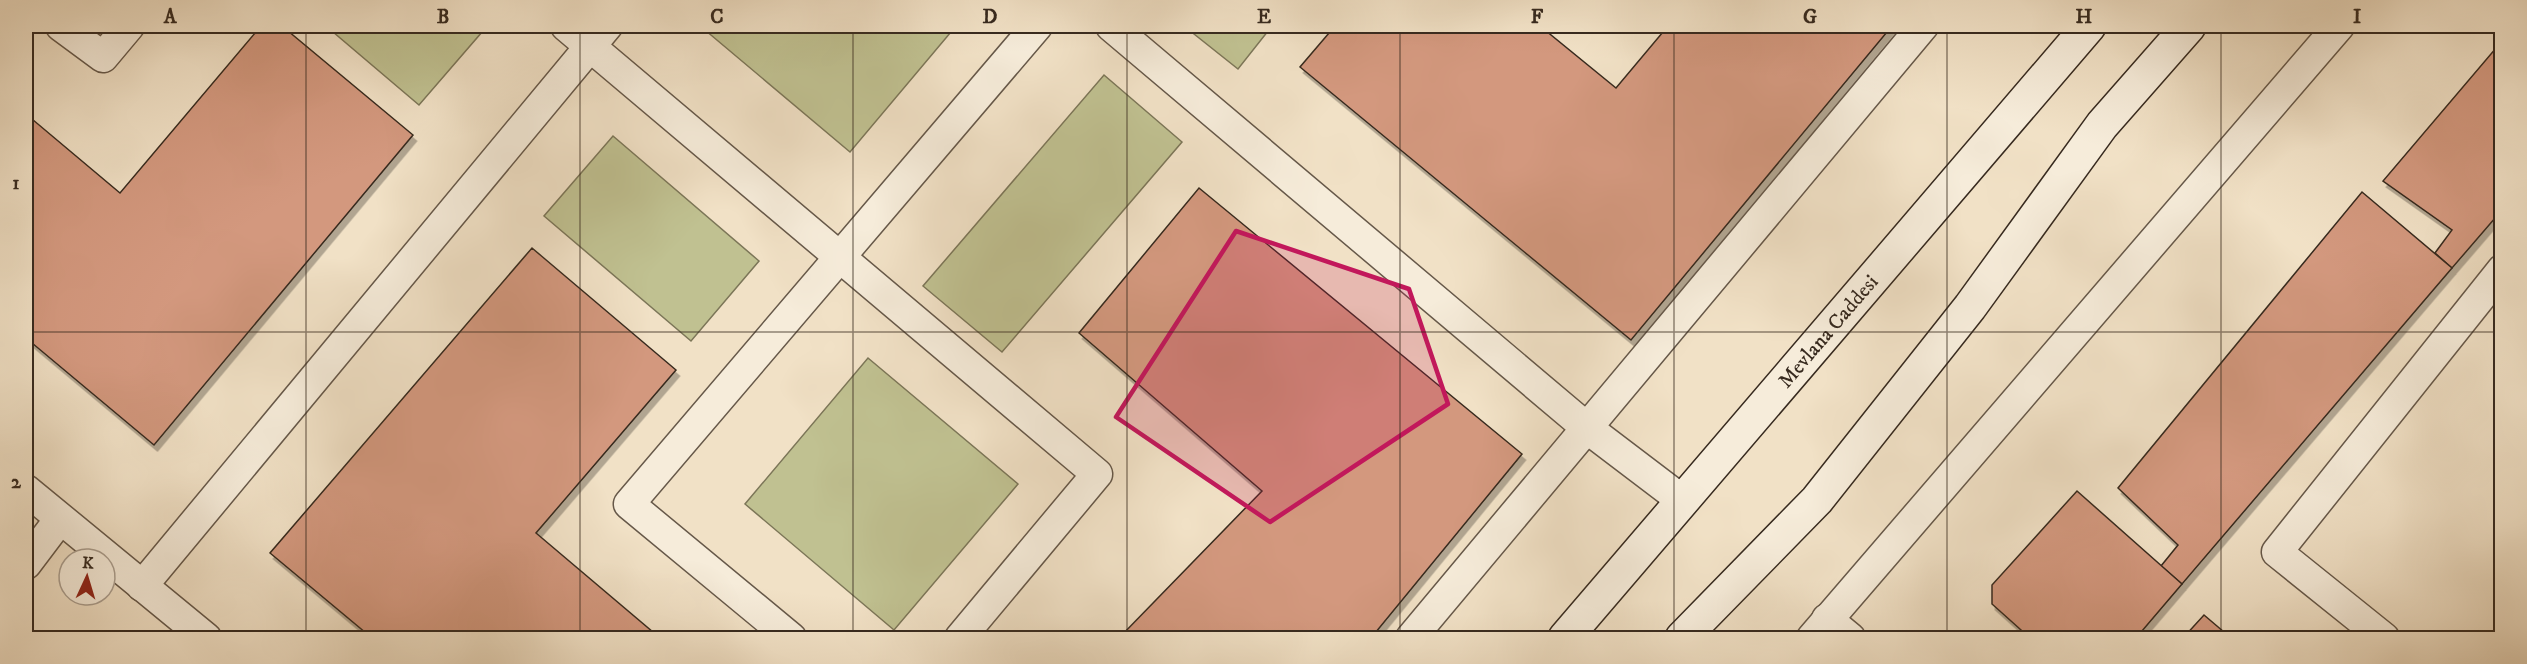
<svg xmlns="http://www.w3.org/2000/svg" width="2527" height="664" font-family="'IM FELL DW Pica',serif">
	<defs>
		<filter id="shadow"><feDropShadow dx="3.5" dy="6" stdDeviation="0" flood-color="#0004"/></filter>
	</defs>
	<rect width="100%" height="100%" fill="#f1e1c6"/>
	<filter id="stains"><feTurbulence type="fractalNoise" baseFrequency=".00333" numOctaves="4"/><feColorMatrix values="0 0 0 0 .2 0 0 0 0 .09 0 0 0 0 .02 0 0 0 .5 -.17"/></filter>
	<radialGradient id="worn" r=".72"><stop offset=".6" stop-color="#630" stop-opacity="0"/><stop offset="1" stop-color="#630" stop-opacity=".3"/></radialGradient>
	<g fill="#c0c191" stroke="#7c7658" stroke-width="1.5">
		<polygon points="326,26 474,26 482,32 419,105"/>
		<polygon points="709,26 956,26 850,152 705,30"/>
		<polygon points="1184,26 1272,26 1238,69"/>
		<polygon points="1104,75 1182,142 1002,352 923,286"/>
		<polygon points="613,136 759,261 691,341 544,216"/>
		<polygon points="868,358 1018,484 894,630 745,504"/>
	</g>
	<g fill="#d3987e" stroke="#372a1f" stroke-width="1.5" filter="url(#shadow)">
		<polygon points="261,26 282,26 413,135 154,445 26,338 26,114 120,193"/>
		<polygon points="1335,26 1540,26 1616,88 1668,26 1892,26 1631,340 1300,67"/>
		<polygon points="2502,41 2502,210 2452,268 2435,253 2452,230 2383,181"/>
		<polygon points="1199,188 1522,454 1371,638 1119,638 1262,491 1079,333"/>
		<polygon points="2362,192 2452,268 2182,584 2161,566 2178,545 2118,488"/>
		<polygon points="532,248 676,370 536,533 660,638 372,638 270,553"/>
		<polygon points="2077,491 2182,584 2136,638 2030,638 1992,604 1992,585"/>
		<polygon points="2204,615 2231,638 2183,638"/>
	</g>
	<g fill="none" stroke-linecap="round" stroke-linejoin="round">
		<g stroke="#665849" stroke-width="33">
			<g id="minor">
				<polyline points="61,26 103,57 129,26"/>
				<polyline points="566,26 1097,474 960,638"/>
				<polyline points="1111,26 1587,428 1683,501"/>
				<polyline points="26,490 206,638"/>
				<polyline points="26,564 60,519"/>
				<polyline points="142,586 607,26"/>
				<polyline points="1827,619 1850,638"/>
				<polyline points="791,638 629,504 1037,26"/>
				<polyline points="1411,638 1923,26"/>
				<polyline points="1812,638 2339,26"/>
				<polyline points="2384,638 2277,552 2502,270"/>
			</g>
		</g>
		<g stroke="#372a1f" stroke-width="36">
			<g id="secondary">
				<path id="s1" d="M 1565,638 L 2089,26"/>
				<polyline points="1682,638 1817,500 1970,307 2102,125 2189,26"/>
			</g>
		</g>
		<use href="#minor" stroke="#f6ecda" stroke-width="30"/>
		<use href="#secondary" stroke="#f6ecda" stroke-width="33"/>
	</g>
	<path fill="#c2185b" fill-opacity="0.2" stroke="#c2185b" stroke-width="4.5" stroke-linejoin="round" d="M 1236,231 L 1409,289 L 1448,404 L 1270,522 L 1116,417 Z"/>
	<path fill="none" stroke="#372a1f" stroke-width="1.5" stroke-opacity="0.55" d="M 306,26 L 306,638M 580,26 L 580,638M 853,26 L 853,638M 1127,26 L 1127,638M 1400,26 L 1400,638M 1674,26 L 1674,638M 1947,26 L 1947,638M 2221,26 L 2221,638M 26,332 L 2502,332"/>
	<g text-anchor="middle" stroke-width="6" stroke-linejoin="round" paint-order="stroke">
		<g font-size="21" fill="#372a1f" stroke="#f6ecda">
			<text dy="7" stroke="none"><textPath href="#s1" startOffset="404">Mevlana Caddesi</textPath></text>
		</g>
	</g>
	<rect width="2527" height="664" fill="none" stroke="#f1e1c6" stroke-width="66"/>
	<g transform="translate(87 577) rotate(4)"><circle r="28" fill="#f6ecda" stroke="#aa9e8f" stroke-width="1.5"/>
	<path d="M0-4.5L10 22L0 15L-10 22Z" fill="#8f2418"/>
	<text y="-9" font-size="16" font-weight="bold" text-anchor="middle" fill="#372a1f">K</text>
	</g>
	<rect x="33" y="33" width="2461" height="598" fill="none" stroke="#372a1f" stroke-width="2"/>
	<g font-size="20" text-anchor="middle" font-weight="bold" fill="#372a1f">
		<text x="170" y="23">A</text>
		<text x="443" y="23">B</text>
		<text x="717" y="23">C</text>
		<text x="990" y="23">D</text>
		<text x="1264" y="23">E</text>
		<text x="1537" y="23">F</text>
		<text x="1810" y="23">G</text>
		<text x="2084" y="23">H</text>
		<text x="2357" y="23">I</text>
		<text x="16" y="189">1</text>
		<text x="16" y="488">2</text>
	</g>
	<rect width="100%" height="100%" filter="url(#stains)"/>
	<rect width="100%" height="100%" fill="url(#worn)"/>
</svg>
